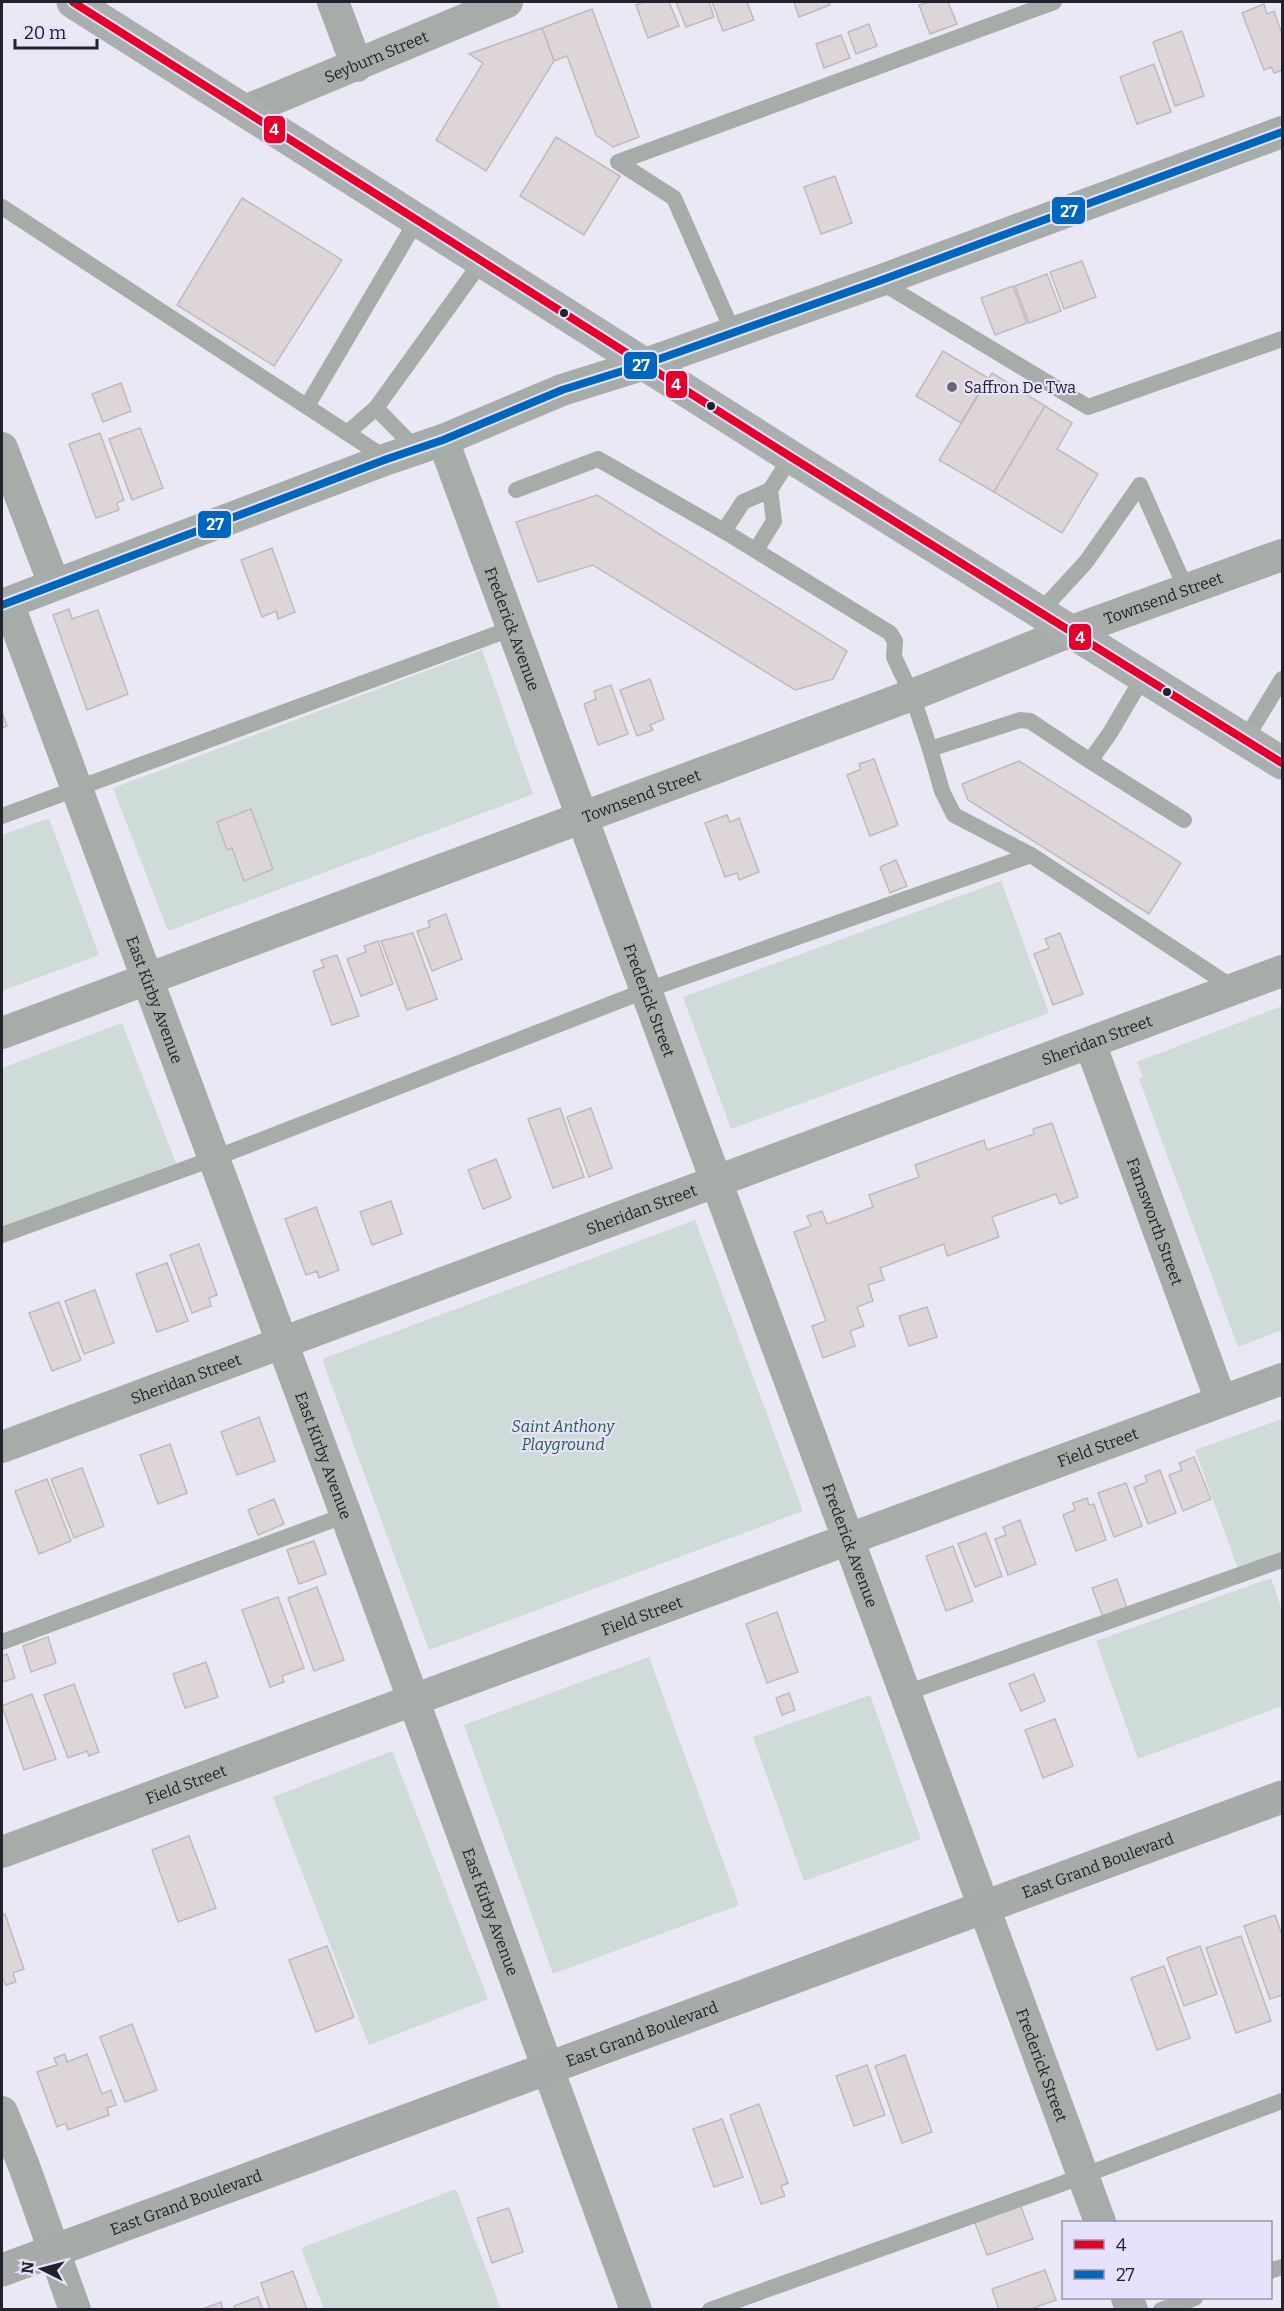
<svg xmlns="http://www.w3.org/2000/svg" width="1284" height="2311" font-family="Bitter,serif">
	<rect width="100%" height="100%" fill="#eae8f5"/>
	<g fill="#cedbd8">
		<polygon points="482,650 533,794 168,931 113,788"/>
		<polygon points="49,818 99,955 2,991 2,835"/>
		<polygon points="1001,881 1049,1013 731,1129 683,997"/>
		<polygon points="1282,1006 1282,1330 1238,1347 1139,1079 1143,1077 1137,1062"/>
		<polygon points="122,1023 176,1163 2,1227 2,1068"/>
		<polygon points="695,1220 803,1511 429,1650 322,1359"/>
		<polygon points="1282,1419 1282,1553 1238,1569 1195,1450"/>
		<polygon points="1271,1578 1282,1610 1282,1706 1138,1759 1096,1641"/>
		<polygon points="649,1657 739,1905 553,1974 464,1725"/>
		<polygon points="870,1695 921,1839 804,1881 753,1737"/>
		<polygon points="392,1751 488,1999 369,2045 273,1797"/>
		<polygon points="456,2189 501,2309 324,2309 301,2248"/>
	</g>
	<g fill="#ddd5d8" stroke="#c1babd" stroke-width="1.5">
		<polygon points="644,2 669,2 679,26 648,38 636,5"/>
		<polygon points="676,2 709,2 714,17 686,27"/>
		<polygon points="712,2 747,2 754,20 723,31"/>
		<polygon points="794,2 829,2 830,5 799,17"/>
		<polygon points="930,2 948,2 957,24 930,34 919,5"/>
		<polygon points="1264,4 1267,14 1274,11 1282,34 1282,70 1274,73 1271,67 1264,70 1242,13"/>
		<polygon points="592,9 639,137 613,147 596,135 567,56 554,61 542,28"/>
		<polygon points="869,24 877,46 856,54 848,32"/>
		<polygon points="542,28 554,61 486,171 436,140 483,63 469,54"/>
		<polygon points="1182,31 1204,96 1175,106 1153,42"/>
		<polygon points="841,35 850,58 824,68 816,44"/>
		<polygon points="1154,64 1171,112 1137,124 1120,77"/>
		<polygon points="556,137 620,176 584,235 520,196"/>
		<polygon points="835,176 852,223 821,234 804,187"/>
		<polygon points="242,198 342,260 274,366 177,305"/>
		<polygon points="1082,261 1096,297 1064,309 1050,272"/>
		<polygon points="1047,274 1061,311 1029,323 1015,286"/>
		<polygon points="1013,286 1027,323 995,335 981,298"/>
		<polygon points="943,351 988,378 961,423 916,396"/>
		<polygon points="992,373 1045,406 994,492 939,460"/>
		<polygon points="121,383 131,411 103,422 92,394"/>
		<polygon points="1045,406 1072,423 1057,449 1098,474 1062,533 994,492"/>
		<polygon points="140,428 163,488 132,500 109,439"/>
		<polygon points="100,433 124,500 117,503 119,510 96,518 69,444"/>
		<polygon points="597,495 847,651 833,679 795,690 593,565 538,582 516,522"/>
		<polygon points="272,548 295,612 278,619 276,611 262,617 241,560"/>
		<polygon points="69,609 72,619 98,610 128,694 87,710 53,615"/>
		<polygon points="650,679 664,719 650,725 653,730 637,736 620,690"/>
		<polygon points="611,685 628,734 598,745 584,704 596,699 594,691"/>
		<polygon points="2,712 7,726 2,728"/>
		<polygon points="874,759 898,825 870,836 847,775 861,769 859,764"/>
		<polygon points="1019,761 1181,863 1149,914 968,800 962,784"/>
		<polygon points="251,809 273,869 244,881 232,848 227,850 217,822"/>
		<polygon points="727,815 730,822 739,818 759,872 739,880 737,873 725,877 705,823"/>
		<polygon points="896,860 907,886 890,893 880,867"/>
		<polygon points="446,914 462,959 432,971 417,931 430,927 428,921"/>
		<polygon points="413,933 437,999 407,1010 381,941"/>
		<polygon points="1060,933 1083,994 1053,1005 1034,954 1049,948 1045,939"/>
		<polygon points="378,941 393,984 361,996 347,959 366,952 364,946"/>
		<polygon points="337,955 359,1016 332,1025 313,971 324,967 321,960"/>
		<polygon points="560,1108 584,1177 553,1188 528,1119"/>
		<polygon points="591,1108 612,1168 589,1177 567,1117"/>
		<polygon points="1052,1123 1078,1197 1060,1204 1056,1194 992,1217 999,1237 947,1256 944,1244 880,1268 884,1280 868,1285 873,1301 857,1307 864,1326 850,1331 855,1346 823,1358 812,1326 826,1321 794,1232 811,1226 807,1216 822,1211 827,1224 873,1207 869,1195 919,1177 915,1165 984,1140 987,1150 1034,1134 1033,1129"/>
		<polygon points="496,1159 511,1198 483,1209 468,1170"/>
		<polygon points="391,1201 402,1234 372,1245 360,1212"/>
		<polygon points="316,1207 339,1270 319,1278 317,1271 306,1275 285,1219"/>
		<polygon points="199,1244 217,1295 209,1298 211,1306 192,1313 170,1255"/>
		<polygon points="167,1263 188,1321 157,1332 136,1274"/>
		<polygon points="95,1290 114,1343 84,1354 65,1301"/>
		<polygon points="59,1302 81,1360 52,1371 29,1313"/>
		<polygon points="927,1307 937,1337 909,1346 899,1316"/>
		<polygon points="259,1417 275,1461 237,1475 221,1432"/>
		<polygon points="170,1444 187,1493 158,1504 140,1455"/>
		<polygon points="1194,1457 1211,1499 1183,1511 1169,1475 1182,1470 1179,1463"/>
		<polygon points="82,1468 104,1526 74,1538 51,1479"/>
		<polygon points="1160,1470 1176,1513 1148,1524 1134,1487 1147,1482 1145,1476"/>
		<polygon points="47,1479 71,1541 39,1554 15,1491"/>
		<polygon points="1126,1483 1142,1526 1114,1537 1098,1493"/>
		<polygon points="1087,1498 1089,1505 1094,1504 1106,1540 1076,1551 1063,1515 1075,1510 1073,1503"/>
		<polygon points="274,1499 284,1524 258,1535 248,1510"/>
		<polygon points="1020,1520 1036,1564 1008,1575 995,1539 1006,1535 1003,1527"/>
		<polygon points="986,1533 1002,1576 975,1587 958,1544"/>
		<polygon points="314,1541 326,1574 299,1584 287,1550"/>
		<polygon points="953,1546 973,1601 946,1611 926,1556"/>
		<polygon points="1117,1579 1127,1608 1103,1617 1092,1588"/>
		<polygon points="317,1587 344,1660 314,1671 288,1598"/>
		<polygon points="278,1597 304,1668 282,1676 284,1682 270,1687 242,1610"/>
		<polygon points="777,1612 798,1672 767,1683 746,1624"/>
		<polygon points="48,1637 56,1663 31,1672 23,1646"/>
		<polygon points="7,1654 15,1678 2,1682 2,1656"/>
		<polygon points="206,1662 218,1697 185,1708 173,1674"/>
		<polygon points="1034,1674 1045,1701 1021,1711 1009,1684"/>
		<polygon points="74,1684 99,1752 89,1756 87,1751 68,1758 44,1695"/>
		<polygon points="789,1693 795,1710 782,1715 776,1698"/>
		<polygon points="32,1694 56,1759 24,1770 2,1706"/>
		<polygon points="1055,1719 1073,1766 1043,1778 1025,1730"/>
		<polygon points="189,1836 216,1908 178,1922 152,1850"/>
		<polygon points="5,1914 24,1969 13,1973 16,1982 6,1985 2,1977 2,1915"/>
		<polygon points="1275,1915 1282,1935 1282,1995 1270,1999 1244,1926"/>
		<polygon points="1241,1936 1271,2021 1236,2033 1206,1948"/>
		<polygon points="327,1946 354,2017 316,2032 289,1960"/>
		<polygon points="1200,1946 1217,1994 1184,2006 1167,1958"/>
		<polygon points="1164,1966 1190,2038 1157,2050 1131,1978"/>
		<polygon points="132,2024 157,2090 125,2102 100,2037"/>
		<polygon points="65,2054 67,2062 87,2054 102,2094 111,2090 116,2105 107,2108 109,2115 68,2130 66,2123 57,2127 37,2072 57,2065 54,2058"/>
		<polygon points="905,2055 932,2132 902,2143 875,2066"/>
		<polygon points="867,2065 885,2115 854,2126 836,2076"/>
		<polygon points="759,2104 788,2183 781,2186 785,2196 761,2204 730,2115"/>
		<polygon points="722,2119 743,2177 714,2187 693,2129"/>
		<polygon points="1020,2204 1033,2239 987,2255 974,2220"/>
		<polygon points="509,2208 523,2252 492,2263 477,2218"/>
		<polygon points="1045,2270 1056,2300 1028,2310 999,2310 992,2289"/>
		<polygon points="293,2271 307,2310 270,2310 261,2283"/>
		<polygon points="258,2297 263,2310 235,2310 234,2306"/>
		<polygon points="221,2302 223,2310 200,2310"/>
	</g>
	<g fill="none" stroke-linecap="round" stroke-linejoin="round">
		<g stroke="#a6aca8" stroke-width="16">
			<polyline points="2,207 387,459"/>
			<polyline points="879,281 1088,407 1282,339"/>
			<polyline points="733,332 674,198 618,162 1054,2"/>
			<polyline points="307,406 417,220"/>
			<polyline points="376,408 416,449"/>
			<polyline points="347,433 376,408 482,261"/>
			<polyline points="516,490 598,459 724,531 890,633 895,641 894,657 912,695 930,749 1020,720 1030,721 1090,761 1110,733 1143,677"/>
			<polyline points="724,531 743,502 770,490 791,457"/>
			<polyline points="756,550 774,521 770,490"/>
			<polyline points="1039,613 1086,562 1140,485 1186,589"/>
			<polyline points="1245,740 1282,679"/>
			<polyline points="930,749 942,791 954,815 1031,855"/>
			<polyline points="1090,761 1184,820"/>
			<polyline points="2,816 513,628"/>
			<polyline points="2,1235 215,1158 647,990 1031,855 1235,989"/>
			<polyline points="2,1642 346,1515"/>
			<polyline points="906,1693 1282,1560"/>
			<polyline points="1270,2271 1282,2267"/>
			<polyline points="710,2310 1053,2187 1282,2101"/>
			<polyline points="1161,2310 1195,2298"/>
		</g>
		<g stroke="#a6aca8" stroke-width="32">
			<polyline points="333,2 357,66"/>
			<path id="s1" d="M 245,111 L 507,2"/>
			<path id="s2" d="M 443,440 L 1100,2222"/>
			<polyline points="2,448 54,584"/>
			<path id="s3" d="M 8,603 L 346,1515 L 636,2310"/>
			<polyline points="2,605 387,459 443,440 562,390 645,364 879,281 1282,132"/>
			<path id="s4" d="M 2,1033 L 912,695 L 1069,632 L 1282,555"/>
			<path id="s5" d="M 1090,1043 L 1221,1401"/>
			<path id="s6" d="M 2,1447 L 1282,971"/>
			<path id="s7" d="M 2,1852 L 1282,1379"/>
			<polyline points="2,2112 24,2166 75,2310"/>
			<polyline points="1127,2298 1132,2310"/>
		</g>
		<path stroke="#a6aba9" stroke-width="33" id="s8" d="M 2,2270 L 1282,1797"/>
		<polyline stroke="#a9aeae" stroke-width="33" points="73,2 791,457 1282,763"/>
		<g stroke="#e6e2fb" stroke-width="12">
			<polyline id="bus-1" points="73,2 791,457 1282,763"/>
		</g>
		<g stroke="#e6e2fb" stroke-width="12">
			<polyline id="bus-2" points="2,605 387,459 443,440 562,390 645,364 879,281 1282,132"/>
		</g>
		<use href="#bus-1" stroke="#e4002b" stroke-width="8"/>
		<use href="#bus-2" stroke="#0065bd" stroke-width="8"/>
	</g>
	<g fill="#23212c" stroke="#e6e2fb" stroke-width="2">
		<circle cx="564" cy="313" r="5"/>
		<circle cx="711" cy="406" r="5"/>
		<circle cx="1167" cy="692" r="5"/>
	</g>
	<circle fill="#696772" stroke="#e6e2fb" stroke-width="2" cx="952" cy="387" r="6"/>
	<g text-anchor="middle" stroke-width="4.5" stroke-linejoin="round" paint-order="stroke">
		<g font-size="16" fill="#23212c" stroke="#e6e2fb">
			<text dy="6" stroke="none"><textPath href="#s1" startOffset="142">Seyburn Street</textPath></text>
			<text dy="6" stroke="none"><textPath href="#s4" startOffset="1240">Townsend Street</textPath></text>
			<text dy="6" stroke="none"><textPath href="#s2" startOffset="201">Frederick Avenue</textPath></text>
			<text dy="6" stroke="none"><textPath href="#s4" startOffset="682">Townsend Street</textPath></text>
			<text dy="6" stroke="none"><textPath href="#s3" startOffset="423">East Kirby Avenue</textPath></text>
			<text dy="6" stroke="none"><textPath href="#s2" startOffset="597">Frederick Street</textPath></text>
			<text dy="6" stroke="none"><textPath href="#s6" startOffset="1168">Sheridan Street</textPath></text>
			<text dy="6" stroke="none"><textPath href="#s6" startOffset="682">Sheridan Street</textPath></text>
			<text dy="6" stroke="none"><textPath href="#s5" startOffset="190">Farnsworth Street</textPath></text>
			<text dy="6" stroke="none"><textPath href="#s6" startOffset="196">Sheridan Street</textPath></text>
			<text dy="6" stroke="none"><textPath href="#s7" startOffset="1168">Field Street</textPath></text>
			<text dy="6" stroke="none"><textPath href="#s3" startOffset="909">East Kirby Avenue</textPath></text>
			<text dy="6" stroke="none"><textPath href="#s2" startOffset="1178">Frederick Avenue</textPath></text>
			<text dy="6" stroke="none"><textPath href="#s7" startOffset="682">Field Street</textPath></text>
			<text dy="6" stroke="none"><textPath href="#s7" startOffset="196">Field Street</textPath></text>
			<text dy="6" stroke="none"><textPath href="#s8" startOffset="1168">East Grand Boulevard</textPath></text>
			<text dy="6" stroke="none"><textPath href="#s3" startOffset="1395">East Kirby Avenue</textPath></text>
			<text dy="6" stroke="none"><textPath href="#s8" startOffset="682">East Grand Boulevard</textPath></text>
			<text dy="6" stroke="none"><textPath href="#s2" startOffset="1732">Frederick Street</textPath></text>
			<text dy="6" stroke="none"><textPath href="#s8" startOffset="196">East Grand Boulevard</textPath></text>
		</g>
		<g font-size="16" fill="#23212c" stroke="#e6e2fb" text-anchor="start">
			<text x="964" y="393">Saffron De Twa</text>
		</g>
		<g font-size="16" font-style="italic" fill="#276044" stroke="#e6e2fb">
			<text x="563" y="1432">Saint Anthony<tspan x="563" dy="18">Playground</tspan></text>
		</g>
	</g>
	<g stroke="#e6e2fb" stroke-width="2">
		<rect x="263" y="115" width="23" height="29" rx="6" fill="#e4002b"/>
		<rect x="1051" y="196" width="35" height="29" rx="6" fill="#0065bd"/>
		<rect x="623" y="351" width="35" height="29" rx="6" fill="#0065bd"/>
		<rect x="665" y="370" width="23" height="29" rx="6" fill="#e4002b"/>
		<rect x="197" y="510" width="35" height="29" rx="6" fill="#0065bd"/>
		<rect x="1068" y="623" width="24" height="28" rx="6" fill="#e4002b"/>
	</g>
	<g font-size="16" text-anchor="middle" font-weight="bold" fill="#fff">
		<text x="274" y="135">4</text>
		<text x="1069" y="217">27</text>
		<text x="641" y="371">27</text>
		<text x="676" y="390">4</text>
		<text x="215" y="530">27</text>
		<text x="1080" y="643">4</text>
	</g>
	<rect width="1284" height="2311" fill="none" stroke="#23212c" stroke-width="6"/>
	<rect x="1062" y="2221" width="210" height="78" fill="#e6e2fb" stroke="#9895a8" stroke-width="1.5"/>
	<rect x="1074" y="2240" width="30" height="9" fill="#e4002b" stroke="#9895a8" stroke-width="1.5"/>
	<text x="1116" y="2251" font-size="18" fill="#23212c">4</text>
	<rect x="1074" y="2270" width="30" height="9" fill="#0065bd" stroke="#9895a8" stroke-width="1.5"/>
	<text x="1116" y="2281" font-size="18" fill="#23212c">27</text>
	<g transform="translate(42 2269) rotate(276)" stroke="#e6e2fb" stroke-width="4.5" paint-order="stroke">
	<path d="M0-4.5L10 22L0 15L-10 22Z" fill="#23212c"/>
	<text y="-9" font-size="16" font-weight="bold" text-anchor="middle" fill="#23212c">N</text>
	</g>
	<path d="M15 39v9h82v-9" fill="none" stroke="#23212c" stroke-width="3"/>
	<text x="24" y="39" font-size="18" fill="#23212c" stroke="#e6e2fb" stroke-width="4.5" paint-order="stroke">20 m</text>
</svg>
